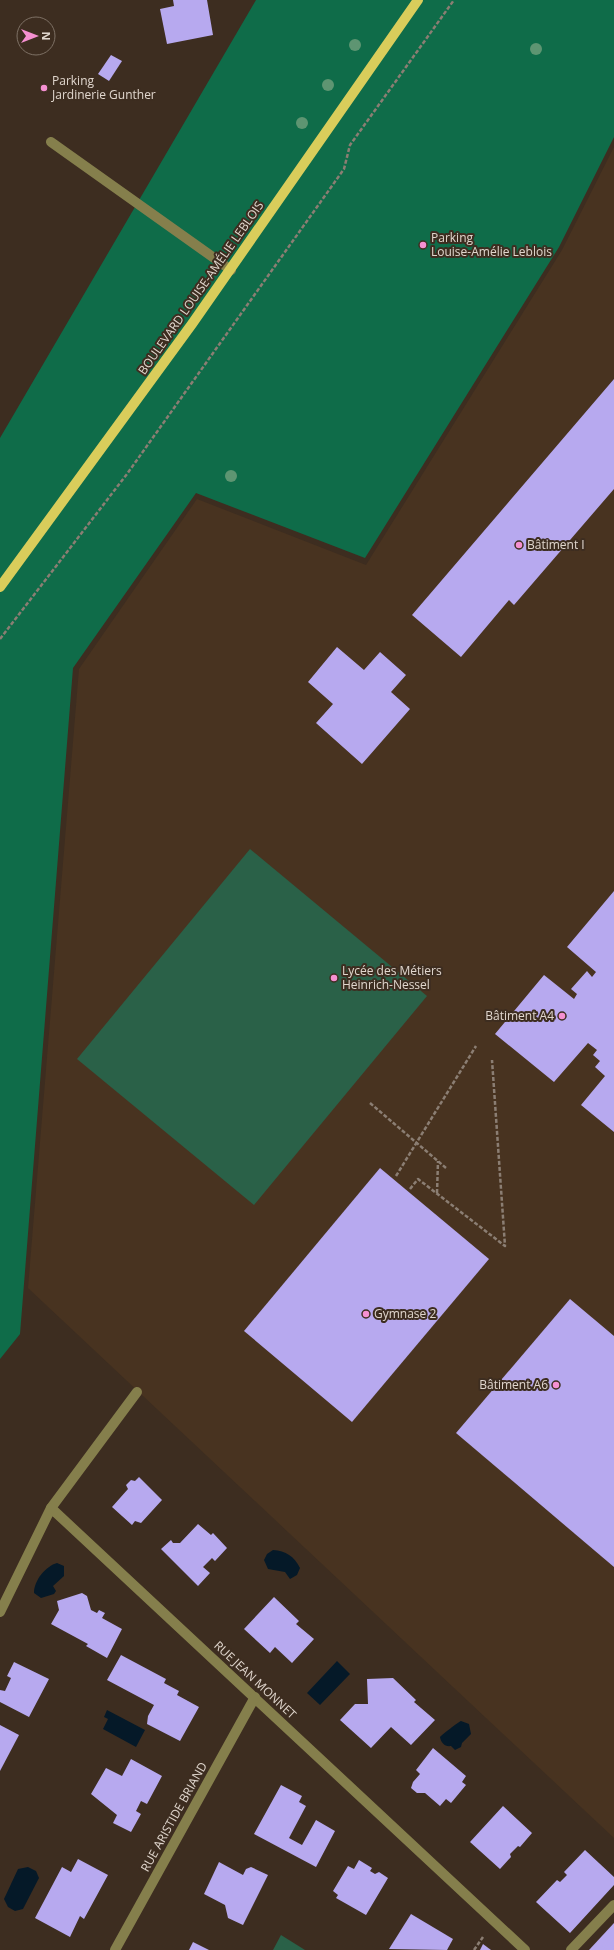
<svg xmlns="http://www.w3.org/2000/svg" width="614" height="1950" font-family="'Open Sans',sans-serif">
	<rect width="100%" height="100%" fill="#3d2d20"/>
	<polygon fill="#483320" points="614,147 614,1838 28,1288 79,669 197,499 366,565 562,250"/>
	<g fill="#2a6148">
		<polygon points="250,849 427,996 254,1205 77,1059"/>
		<polygon points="281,1935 305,1950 273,1950"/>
	</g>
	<polygon fill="#0f6c49" points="256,0 614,0 614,137 559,247 365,558 196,493 73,668 20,1334 0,1359 0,438"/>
	<g fill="#051928">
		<path d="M 273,1550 C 286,1551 294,1556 300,1568 L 297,1575 L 290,1579 L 285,1572 L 268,1569 L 264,1560 L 267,1554 Z"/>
		<path d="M 57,1563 L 64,1566 L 64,1576 L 53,1586 L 56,1591 L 54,1594 L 41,1598 L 34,1593 C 34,1580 46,1566 57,1563 Z"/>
		<polygon points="337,1661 350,1674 320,1705 307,1693"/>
		<polygon points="107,1710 145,1730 136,1747 103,1729 108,1719 104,1717"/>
		<path d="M 461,1721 L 469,1724 L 471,1734 L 462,1743 L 461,1747 L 455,1750 L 451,1746 C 445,1747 441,1743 440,1737 C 442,1735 458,1722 461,1721 Z"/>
		<polygon points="28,1867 36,1871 39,1878 23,1909 15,1911 8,1907 4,1899 18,1869"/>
	</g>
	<g fill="#b7a9ef">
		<polygon points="173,0 207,0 213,35 167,44 160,9 174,6"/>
		<polygon points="111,55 122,61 109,81 98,74"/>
		<polygon points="614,379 614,489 514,605 509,600 461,657 412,615"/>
		<polygon points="337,647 364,670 380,652 406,675 391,692 410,709 362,764 316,723 333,704 308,682"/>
		<polygon points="614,891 614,1132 581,1105 605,1076 595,1067 600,1061 593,1055 597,1050 588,1043 554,1082 495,1034 544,975 574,999 577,994 571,989 587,971 592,977 596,972 567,947"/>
		<polygon points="380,1168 489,1259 352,1422 244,1331"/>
		<polygon points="570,1299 614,1336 614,1567 456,1433"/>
		<polygon points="139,1477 162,1500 141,1523 135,1521 132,1525 112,1507 128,1489 126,1485 131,1480 135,1481"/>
		<polygon points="198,1524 211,1535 213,1533 227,1548 215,1561 212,1558 203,1567 210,1573 198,1586 161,1549 171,1540 173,1543 180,1543"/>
		<polygon points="82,1593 87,1596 91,1610 97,1613 99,1610 105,1613 102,1618 122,1629 107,1658 86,1646 88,1644 51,1624 59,1610 57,1601"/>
		<polygon points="274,1597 299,1621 296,1624 314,1639 292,1663 275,1647 270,1653 244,1629"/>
		<polygon points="121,1655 166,1679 164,1683 179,1691 177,1695 199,1707 180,1741 147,1724 148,1716 154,1705 107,1680"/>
		<polygon points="14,1662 49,1679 29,1717 0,1702 0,1690 5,1691 11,1678 7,1676"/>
		<polygon points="393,1678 416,1700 414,1702 435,1720 411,1745 391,1727 371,1748 340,1720 355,1704 368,1704 367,1679"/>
		<polygon points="0,1725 19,1735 0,1771"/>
		<polygon points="433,1748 466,1776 462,1782 466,1785 451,1803 446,1799 440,1806 425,1793 417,1793 411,1788 413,1782 420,1774 416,1770"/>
		<polygon points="131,1759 162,1776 147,1804 141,1801 136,1811 141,1814 131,1832 113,1823 117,1815 91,1794 106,1768 122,1776"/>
		<polygon points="281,1785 302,1796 299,1802 306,1806 289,1838 302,1845 316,1820 335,1831 316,1867 254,1834"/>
		<polygon points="503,1806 532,1833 520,1847 518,1846 510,1854 511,1857 500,1869 470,1842"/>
		<polygon points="585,1850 614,1877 614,1885 570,1933 536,1902 557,1880 560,1882 567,1875 564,1872"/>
		<polygon points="78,1859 108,1875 84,1919 80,1916 70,1937 35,1918 62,1867 71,1872"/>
		<polygon points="359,1860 372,1868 370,1871 375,1874 379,1872 388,1878 366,1915 336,1898 338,1895 333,1891 348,1866 354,1869"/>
		<polygon points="219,1862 243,1875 246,1869 251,1867 268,1875 243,1925 228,1918 225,1905 204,1894"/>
		<polygon points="411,1914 453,1939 447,1950 389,1949"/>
		<polygon points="614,1923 614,1950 589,1950"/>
		<polygon points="193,1942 209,1950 189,1950"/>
		<polygon points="483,1944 491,1950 480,1950"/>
	</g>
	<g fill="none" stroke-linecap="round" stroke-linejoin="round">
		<g stroke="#8b7e73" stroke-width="2.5" stroke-dasharray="4 2" stroke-linecap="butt">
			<polyline points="0,639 127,474 344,169 350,145 454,0"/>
			<polyline points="370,1103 446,1168"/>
			<polyline points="396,1176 476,1046"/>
			<polyline points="410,1189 418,1179 505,1246 492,1060"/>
			<polyline points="437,1193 438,1161"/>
			<polyline points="474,1950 483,1937"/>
		</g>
		<g stroke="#857f4c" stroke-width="10">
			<polyline points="51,142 231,270"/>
			<polyline points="51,1508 137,1392"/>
			<polyline points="0,1612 51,1508 525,1950"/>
			<polyline points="115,1950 255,1697"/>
			<polyline points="571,1950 614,1905"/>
		</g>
		<polyline stroke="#d9cd5b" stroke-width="10" points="0,587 192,324 418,0"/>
	</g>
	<g fill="#5e9572">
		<circle cx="355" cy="45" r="6"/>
		<circle cx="536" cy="49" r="6"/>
		<circle cx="328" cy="85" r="6"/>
		<circle cx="302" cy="123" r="6"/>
		<circle cx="231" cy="476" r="6"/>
	</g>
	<g fill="#f590d1" stroke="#3d2d20" stroke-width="1.5">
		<circle cx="44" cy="88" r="4"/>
		<circle cx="423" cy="245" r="4"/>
		<circle cx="519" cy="545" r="4"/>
		<circle cx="334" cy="978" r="4"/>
		<circle cx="562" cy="1016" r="4"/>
		<circle cx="366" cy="1314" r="4"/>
		<circle cx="556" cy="1385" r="4"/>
	</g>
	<g text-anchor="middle" stroke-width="4" stroke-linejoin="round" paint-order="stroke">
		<g font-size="12" fill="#e0d6cd" stroke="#3d2d20" text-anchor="start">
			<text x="52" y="85">Parking<tspan x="52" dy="14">Jardinerie Gunther</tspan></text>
			<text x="431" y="242">Parking<tspan x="431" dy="14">Louise-Amélie Leblois</tspan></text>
			<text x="527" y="549">Bâtiment I</text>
			<text x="342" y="975">Lycée des Métiers<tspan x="342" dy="14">Heinrich-Nessel</tspan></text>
			<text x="554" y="1020" text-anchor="end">Bâtiment A4</text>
			<text x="374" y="1318">Gymnase 2</text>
			<text x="548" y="1389" text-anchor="end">Bâtiment A6</text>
		</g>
		<g font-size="12" fill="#e0d6cd" stroke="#3d2d20">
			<text transform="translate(201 288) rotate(-55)" y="4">BOULEVARD LOUISE-AMÉLIE LEBLOIS</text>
			<text transform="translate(255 1680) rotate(43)" y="4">RUE JEAN MONNET</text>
			<text transform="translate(174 1817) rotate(-61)" y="4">RUE ARISTIDE BRIAND</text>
		</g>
	</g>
	<g transform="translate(36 36) rotate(90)"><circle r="19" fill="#3d2d20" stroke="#7e7165"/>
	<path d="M0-3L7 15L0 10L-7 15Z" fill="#f590d1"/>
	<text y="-6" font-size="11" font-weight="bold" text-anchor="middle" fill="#e0d6cd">N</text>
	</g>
</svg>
